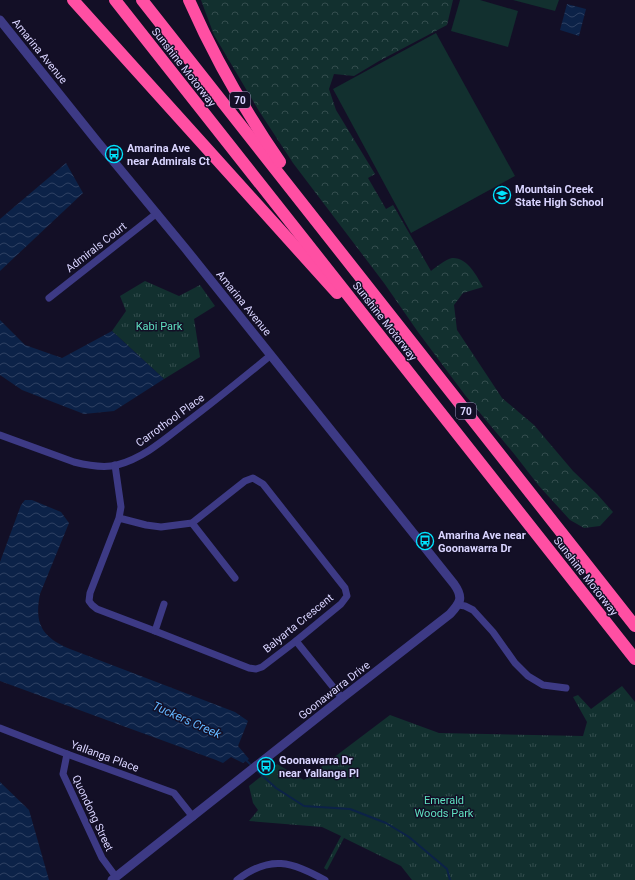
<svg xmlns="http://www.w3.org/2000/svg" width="635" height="880" font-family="Roboto,sans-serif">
	<defs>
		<pattern id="forest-crowns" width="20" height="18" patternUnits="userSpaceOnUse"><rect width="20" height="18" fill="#12302f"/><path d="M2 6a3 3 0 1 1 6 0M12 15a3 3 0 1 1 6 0" fill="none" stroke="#344d4e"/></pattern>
		<pattern id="park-tufts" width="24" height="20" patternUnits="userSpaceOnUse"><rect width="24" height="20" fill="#12302f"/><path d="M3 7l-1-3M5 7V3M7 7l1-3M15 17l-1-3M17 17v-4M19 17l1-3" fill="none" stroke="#344d4e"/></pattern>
		<pattern id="water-waves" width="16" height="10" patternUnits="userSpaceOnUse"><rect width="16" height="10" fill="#0c2248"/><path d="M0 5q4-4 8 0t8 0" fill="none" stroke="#2f4163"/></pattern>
	</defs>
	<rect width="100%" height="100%" fill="#130f26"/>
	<path fill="url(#forest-crowns)" d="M 201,0 L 453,0 L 447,25 L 379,61 L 354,76 L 334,74 L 329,89 L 336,110 L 375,174 L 368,178 L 386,209 L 393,205 L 431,271 C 435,268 446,259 452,258 C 467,257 477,276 483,287 L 463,293 L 454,305 L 457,330 L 502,398 L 534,425 L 573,471 L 597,494 L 613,512 L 600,526 L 584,528 L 570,520 L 539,486 L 515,455 L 465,395 L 418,332 L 384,283 L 293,163 L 259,111 L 214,35 Z"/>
	<g fill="url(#park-tufts)">
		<polygon points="145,281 179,296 200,285 215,306 194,319 200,357 164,379 112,331 126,311 120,296"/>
		<polygon points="622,686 635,702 635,880 412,880 401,866 344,838 327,870 324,868 341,836 322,827 249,821 258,810 253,803 249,786 277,764 304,780 390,715 439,733 583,736 587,722 573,697 578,695 591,709"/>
	</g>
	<g fill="#12302f">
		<polygon points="460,0 480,0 518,11 508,47 451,31"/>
		<polygon points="513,0 559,0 555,11"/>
		<polygon points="436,33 515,176 411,233 333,89"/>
	</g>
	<g fill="url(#water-waves)">
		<polygon points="567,4 586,9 579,36 560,30"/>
		<polygon points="66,163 83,193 0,271 0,219"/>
		<polygon points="0,320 25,345 62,358 112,331 164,379 114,411 84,414 22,390 0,375"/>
		<path d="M 25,500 L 32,500 L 61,512 L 69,523 L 40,594 C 34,624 42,637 70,649 L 235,712 L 248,721 L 238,746 L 249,759 L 243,763 L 231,757 L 223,763 L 216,760 L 0,681 L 0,562 L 21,505 Z"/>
		<polygon points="0,782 29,810 49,880 0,880"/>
	</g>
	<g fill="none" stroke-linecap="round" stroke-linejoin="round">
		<g stroke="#0c2248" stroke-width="2">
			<polyline points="245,759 252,766"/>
			<polyline points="255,769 276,788 304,806 350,809 386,823 409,837 447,869 450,880"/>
		</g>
		<g stroke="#3d3a85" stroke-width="7">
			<polyline points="49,298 157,213"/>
			<path d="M 0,435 L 74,462 C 86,465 105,468 117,465 C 144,458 165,439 187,422 C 215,401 243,378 271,355"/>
			<polyline points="115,465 121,507 119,518 90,593 89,601 92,605 97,609 155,631 249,668 256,669 262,667 296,641 341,604 347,596 345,588 263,484 253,478 245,481 192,523 161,527 146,525 119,518"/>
			<polyline points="192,523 235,578"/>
			<polyline points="459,605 465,606 473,610 493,632 515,663 528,676 543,685 566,688"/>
			<polyline points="155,631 164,604"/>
			<polyline points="296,641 342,698"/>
			<polyline points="0,728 67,754 174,793 193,817"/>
			<polyline points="67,754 63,774 102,858 116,877"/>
			<path d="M 237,880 C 271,854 291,862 325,880"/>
		</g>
		<path stroke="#3d3a85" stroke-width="9" d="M 0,20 L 96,140 L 185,248 L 454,584 C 464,598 460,603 450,614 L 342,698 L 112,880"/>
		<g stroke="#ff4fa3" stroke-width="12">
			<polyline points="73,0 337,293"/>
			<polyline points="115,0 635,659"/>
			<polyline points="142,0 635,626"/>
			<path d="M 189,0 C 214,57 245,111 280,162"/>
		</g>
	</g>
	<defs>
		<g id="bus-ring" transform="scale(0.9)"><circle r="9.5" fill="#130f26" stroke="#00e5ff" stroke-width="1.5"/><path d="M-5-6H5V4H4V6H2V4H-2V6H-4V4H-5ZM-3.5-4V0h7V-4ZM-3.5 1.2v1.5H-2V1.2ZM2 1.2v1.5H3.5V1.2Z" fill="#00e5ff"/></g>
		<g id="school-ring" transform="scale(0.9)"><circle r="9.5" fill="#130f26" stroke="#00e5ff" stroke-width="1.5"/><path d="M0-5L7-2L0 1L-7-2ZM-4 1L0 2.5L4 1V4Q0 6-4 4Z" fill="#00e5ff"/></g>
	</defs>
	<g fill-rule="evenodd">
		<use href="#bus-ring" x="114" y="154"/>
		<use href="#school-ring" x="502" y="195"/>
		<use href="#bus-ring" x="425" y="541"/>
		<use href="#bus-ring" x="266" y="766"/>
	</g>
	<g text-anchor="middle" stroke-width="3" stroke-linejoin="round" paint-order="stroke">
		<g fill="#130f26" stroke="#9e99be" stroke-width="1">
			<rect x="230" y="92" width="20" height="16" rx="3"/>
			<rect x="456" y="403" width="20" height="16" rx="3"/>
		</g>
		<g font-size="10" font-weight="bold" fill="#d9d4ff">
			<text x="240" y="104">70</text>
			<text x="466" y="415">70</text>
		</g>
		<g font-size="11" fill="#d9d4ff" stroke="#130f26">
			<text transform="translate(40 51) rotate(51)" y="4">Amarina Avenue</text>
			<text transform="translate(184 67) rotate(52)" y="4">Sunshine Motorway</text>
			<text transform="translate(96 247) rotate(-38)" y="4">Admirals Court</text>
			<text transform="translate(244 303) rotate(51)" y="4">Amarina Avenue</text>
			<text transform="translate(385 321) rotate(52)" y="4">Sunshine Motorway</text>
			<text transform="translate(170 420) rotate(-36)" y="4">Carrothool Place</text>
			<text transform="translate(586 576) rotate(52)" y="4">Sunshine Motorway</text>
			<text transform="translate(298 623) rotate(-39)" y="4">Balyarta Crescent</text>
			<text transform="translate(334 690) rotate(-38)" y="4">Goonawarra Drive</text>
			<text transform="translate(105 756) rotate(20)" y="4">Yallanga Place</text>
			<text transform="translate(93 813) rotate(65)" y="4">Quondong Street</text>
		</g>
		<g font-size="11" font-weight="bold" fill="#d9d4ff" stroke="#130f26" text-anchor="start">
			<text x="127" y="152">Amarina Ave<tspan x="127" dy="13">near Admirals Ct</tspan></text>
			<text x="515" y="193">Mountain Creek<tspan x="515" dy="13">State High School</tspan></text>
			<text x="438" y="539">Amarina Ave near<tspan x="438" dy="13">Goonawarra Dr</tspan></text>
			<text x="279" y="764">Goonawarra Dr<tspan x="279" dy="13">near Yallanga Pl</tspan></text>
		</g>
		<g font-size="11" fill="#5fe0c0" stroke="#130f26">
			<text x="159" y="330">Kabi Park</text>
			<text x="444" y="804">Emerald<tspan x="444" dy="13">Woods Park</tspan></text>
		</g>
		<g font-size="12" font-style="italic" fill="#62b6ff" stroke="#130f26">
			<text transform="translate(187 720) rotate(24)" y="4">Tuckers Creek</text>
		</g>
	</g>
</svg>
